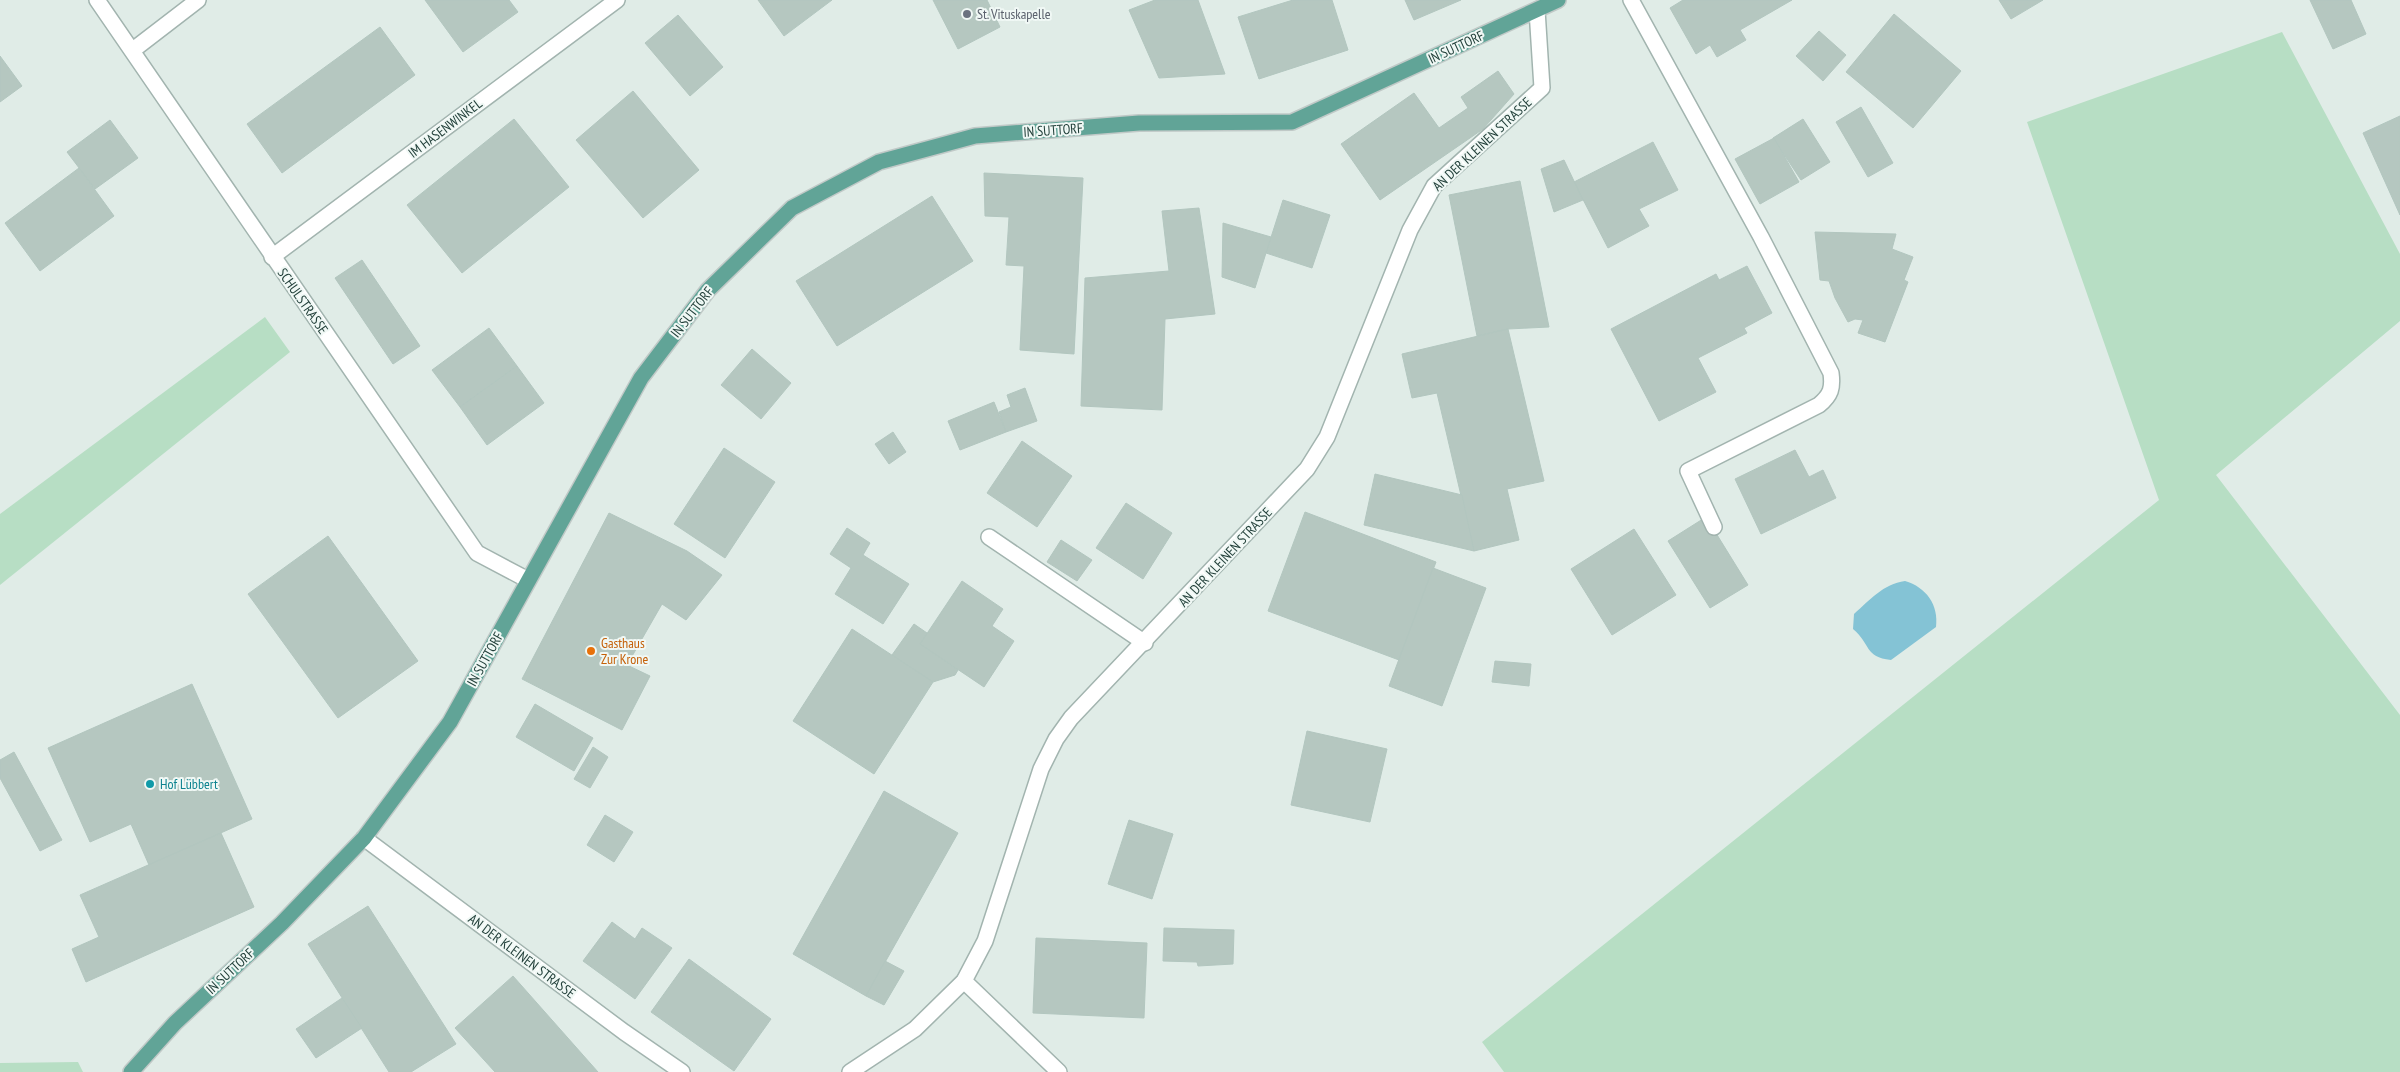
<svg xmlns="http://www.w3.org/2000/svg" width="2400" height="1072" font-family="'PT Sans Narrow',sans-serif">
	<rect width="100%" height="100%" fill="#e0ece7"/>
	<g fill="#b7dec4">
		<polygon points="2282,32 2400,254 2400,321 2216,475 2400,715 2400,1072 1504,1072 1482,1042 2159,500 2027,122"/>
		<polygon points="265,317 290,352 0,585 0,514"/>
		<polygon points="78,1062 83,1072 0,1072 0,1063"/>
	</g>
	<path fill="#84c3d5" d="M 1905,581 C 1926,587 1939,605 1936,627 L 1891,660 C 1864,657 1871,644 1853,629 L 1854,614 C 1870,600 1883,584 1905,581 Z"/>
	<g fill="#b5c7c0" stroke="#b2c6bf">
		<polygon points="425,0 509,0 518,12 463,52"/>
		<polygon points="758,0 832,0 784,36"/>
		<polygon points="933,0 987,0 1000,27 958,49"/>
		<polygon points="1155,0 1198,0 1225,74 1159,78 1129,10"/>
		<polygon points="1293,0 1332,0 1348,50 1259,79 1238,17"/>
		<polygon points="1405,0 1461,0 1414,20"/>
		<polygon points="1683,0 1792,0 1740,30 1746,40 1717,57 1710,45 1696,54 1670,8"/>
		<polygon points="1999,0 2043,0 2011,19"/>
		<polygon points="2310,0 2351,0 2366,34 2333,49"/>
		<polygon points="1894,14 1961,71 1913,128 1846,72"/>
		<polygon points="678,15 723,67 690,96 645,43"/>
		<polygon points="380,27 415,75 282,173 247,124"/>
		<polygon points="1819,31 1846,55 1823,81 1796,56"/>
		<polygon points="0,56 22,86 0,102"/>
		<polygon points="1498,71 1514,94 1483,129 1380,200 1341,144 1414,93 1439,128 1468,108 1461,97"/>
		<polygon points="633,91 699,170 643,218 576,140"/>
		<polygon points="1861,107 1893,163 1868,177 1836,122"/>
		<polygon points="2400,116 2400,215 2363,133"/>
		<polygon points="514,119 569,187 462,273 407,205"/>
		<polygon points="1803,119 1830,162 1801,180 1773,138"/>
		<polygon points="110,120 138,158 95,189 67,152"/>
		<polygon points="1774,138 1799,182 1760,204 1735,159"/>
		<polygon points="1653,142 1678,190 1639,209 1649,226 1608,248 1574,182"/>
		<polygon points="1564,160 1583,200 1554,212 1541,169"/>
		<polygon points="79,168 114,216 40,271 5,223"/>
		<polygon points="984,173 1083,178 1074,354 1020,350 1024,266 1006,265 1009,217 985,216"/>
		<polygon points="1520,181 1549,327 1508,329 1477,336 1449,195"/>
		<polygon points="932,196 973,261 837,346 796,281"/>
		<polygon points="1283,200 1330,215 1312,268 1266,253"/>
		<polygon points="1199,208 1215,314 1165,319 1162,410 1081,406 1085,278 1169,271 1162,211"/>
		<polygon points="1223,223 1271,237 1255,288 1222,277"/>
		<polygon points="1815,232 1896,234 1892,249 1913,257 1904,280 1908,282 1885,342 1858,333 1863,320 1855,319 1848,322 1835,298 1829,281 1820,280"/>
		<polygon points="362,260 420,346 393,364 335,278"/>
		<polygon points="1747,266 1772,313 1744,328 1747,333 1698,358 1716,392 1659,421 1611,329 1716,274 1719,280"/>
		<polygon points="489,328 517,366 460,407 432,370"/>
		<polygon points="1508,329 1544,481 1507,489 1519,540 1474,551 1437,393 1412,398 1402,354"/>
		<polygon points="752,349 791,383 761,419 721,385"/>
		<polygon points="517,366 544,403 487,445 460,407"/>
		<polygon points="1025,388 1037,421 1006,432 999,412 1011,407 1007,395"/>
		<polygon points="994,402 1006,432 960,450 948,421"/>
		<polygon points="893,432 906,452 889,464 875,444"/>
		<polygon points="1022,441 1072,476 1037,527 987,493"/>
		<polygon points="724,448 775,482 725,558 674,524"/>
		<polygon points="1795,450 1809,477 1823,470 1836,498 1761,534 1735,479"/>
		<polygon points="1375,474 1462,495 1474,551 1364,525"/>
		<polygon points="1126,503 1172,533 1143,579 1096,548"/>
		<polygon points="1305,512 1436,562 1399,660 1268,611"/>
		<polygon points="609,513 687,551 722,575 686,620 662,604 627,665 650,676 622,730 522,679"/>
		<polygon points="1706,517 1748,585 1710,608 1668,541"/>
		<polygon points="847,528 870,543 863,555 909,584 883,624 835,594 851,568 830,554"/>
		<polygon points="1634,529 1676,595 1612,635 1571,569"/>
		<polygon points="328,536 418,661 338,718 248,594"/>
		<polygon points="1061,540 1092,560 1077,581 1047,562"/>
		<polygon points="1433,568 1486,588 1442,706 1389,686"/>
		<polygon points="962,581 1003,609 992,626 1014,641 984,687 920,644"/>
		<polygon points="914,624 927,633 920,644 958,670 955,675 933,682 892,655"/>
		<polygon points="852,629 933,682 874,774 793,721"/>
		<polygon points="1495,661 1531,664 1529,686 1492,682"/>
		<polygon points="192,684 252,819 149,865 131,824 90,842 48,748"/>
		<polygon points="535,704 593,738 574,771 516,737"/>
		<polygon points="1307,731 1387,749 1370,822 1291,805"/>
		<polygon points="593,747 608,757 590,788 574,779"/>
		<polygon points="14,752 62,840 40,851 0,778 0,760"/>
		<polygon points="884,791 958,833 866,996 793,954"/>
		<polygon points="605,815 633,832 614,862 587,845"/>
		<polygon points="1129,820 1173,834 1152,899 1108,884"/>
		<polygon points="221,833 254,907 86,982 72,949 99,937 80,895"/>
		<polygon points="368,906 456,1044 411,1072 389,1072 308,944"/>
		<polygon points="612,922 635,939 642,928 672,948 635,999 583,961"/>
		<polygon points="1164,928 1234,930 1233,964 1198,966 1197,962 1163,961"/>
		<polygon points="1036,938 1147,943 1144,1018 1033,1013"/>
		<polygon points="689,959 771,1019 734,1071 651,1012"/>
		<polygon points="885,961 904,971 884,1005 866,996"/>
		<polygon points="513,976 598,1072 495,1072 455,1028"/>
		<polygon points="342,998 362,1028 316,1058 296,1029"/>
	</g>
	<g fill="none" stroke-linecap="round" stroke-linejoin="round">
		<g stroke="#a2b4af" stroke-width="18">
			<g id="minor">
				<polyline points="97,0 477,553 528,580"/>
				<path d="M 1631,0 L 1761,237 L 1831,373 C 1833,388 1831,395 1819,405 L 1688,471 L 1714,527"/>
				<polyline points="133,50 198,0"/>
				<polyline points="272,257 617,0"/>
				<polyline points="989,537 1145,643"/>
				<polyline points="364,838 624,1032 682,1072"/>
				<polyline points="964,981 1059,1072"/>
				<polyline points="850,1072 915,1029 964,981 985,941 1041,769 1056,739 1071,718 1307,469 1327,437 1410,230 1434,186 1542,88 1537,10"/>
			</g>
		</g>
		<g stroke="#c0c9c7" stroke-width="18">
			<polyline id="major" points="131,1072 175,1023 282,923 364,838 450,722 641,378 708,290 792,208 879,162 975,136 1139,123 1292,122 1558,0"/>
		</g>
		<use href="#minor" stroke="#fff" stroke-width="15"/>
		<use href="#major" stroke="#61a497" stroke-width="15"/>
	</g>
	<circle fill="#6b7280" stroke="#f0f8f5" stroke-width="2" cx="967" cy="14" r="5"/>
	<circle fill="#e8710a" stroke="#f0f8f5" stroke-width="2" cx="591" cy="651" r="5"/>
	<circle fill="#0f9aa8" stroke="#f0f8f5" stroke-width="2" cx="150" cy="784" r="5"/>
	<g text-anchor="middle" stroke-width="4" stroke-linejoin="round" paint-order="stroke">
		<g font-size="14" fill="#5b616d" stroke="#f0f8f5" text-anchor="start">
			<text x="977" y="19">St. Vituskapelle</text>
		</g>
		<g font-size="14" fill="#1f3d37" stroke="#f0f8f5">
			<text transform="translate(1456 47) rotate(-25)" y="5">IN SUTTORF</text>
			<text transform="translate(445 128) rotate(-37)" y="5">IM HASENWINKEL</text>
			<text transform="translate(1053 130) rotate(-4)" y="5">IN SUTTORF</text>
			<text transform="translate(1482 144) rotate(-43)" y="5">AN DER KLEINEN STRASSE</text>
			<text transform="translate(303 301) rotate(55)" y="5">SCHULSTRASSE</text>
			<text transform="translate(692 312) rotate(-52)" y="5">IN SUTTORF</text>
			<text transform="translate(1225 557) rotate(-47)" y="5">AN DER KLEINEN STRASSE</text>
			<text transform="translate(485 659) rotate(-61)" y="5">IN SUTTORF</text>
			<text transform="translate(522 956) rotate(37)" y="5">AN DER KLEINEN STRASSE</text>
			<text transform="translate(230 971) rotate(-43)" y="5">IN SUTTORF</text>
		</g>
		<g font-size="14" fill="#c56008" stroke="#f0f8f5" text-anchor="start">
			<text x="601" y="648">Gasthaus<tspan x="601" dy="16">Zur Krone</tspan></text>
		</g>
		<g font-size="14" fill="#0d838f" stroke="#f0f8f5" text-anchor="start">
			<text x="160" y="789">Hof Lübbert</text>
		</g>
	</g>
</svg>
